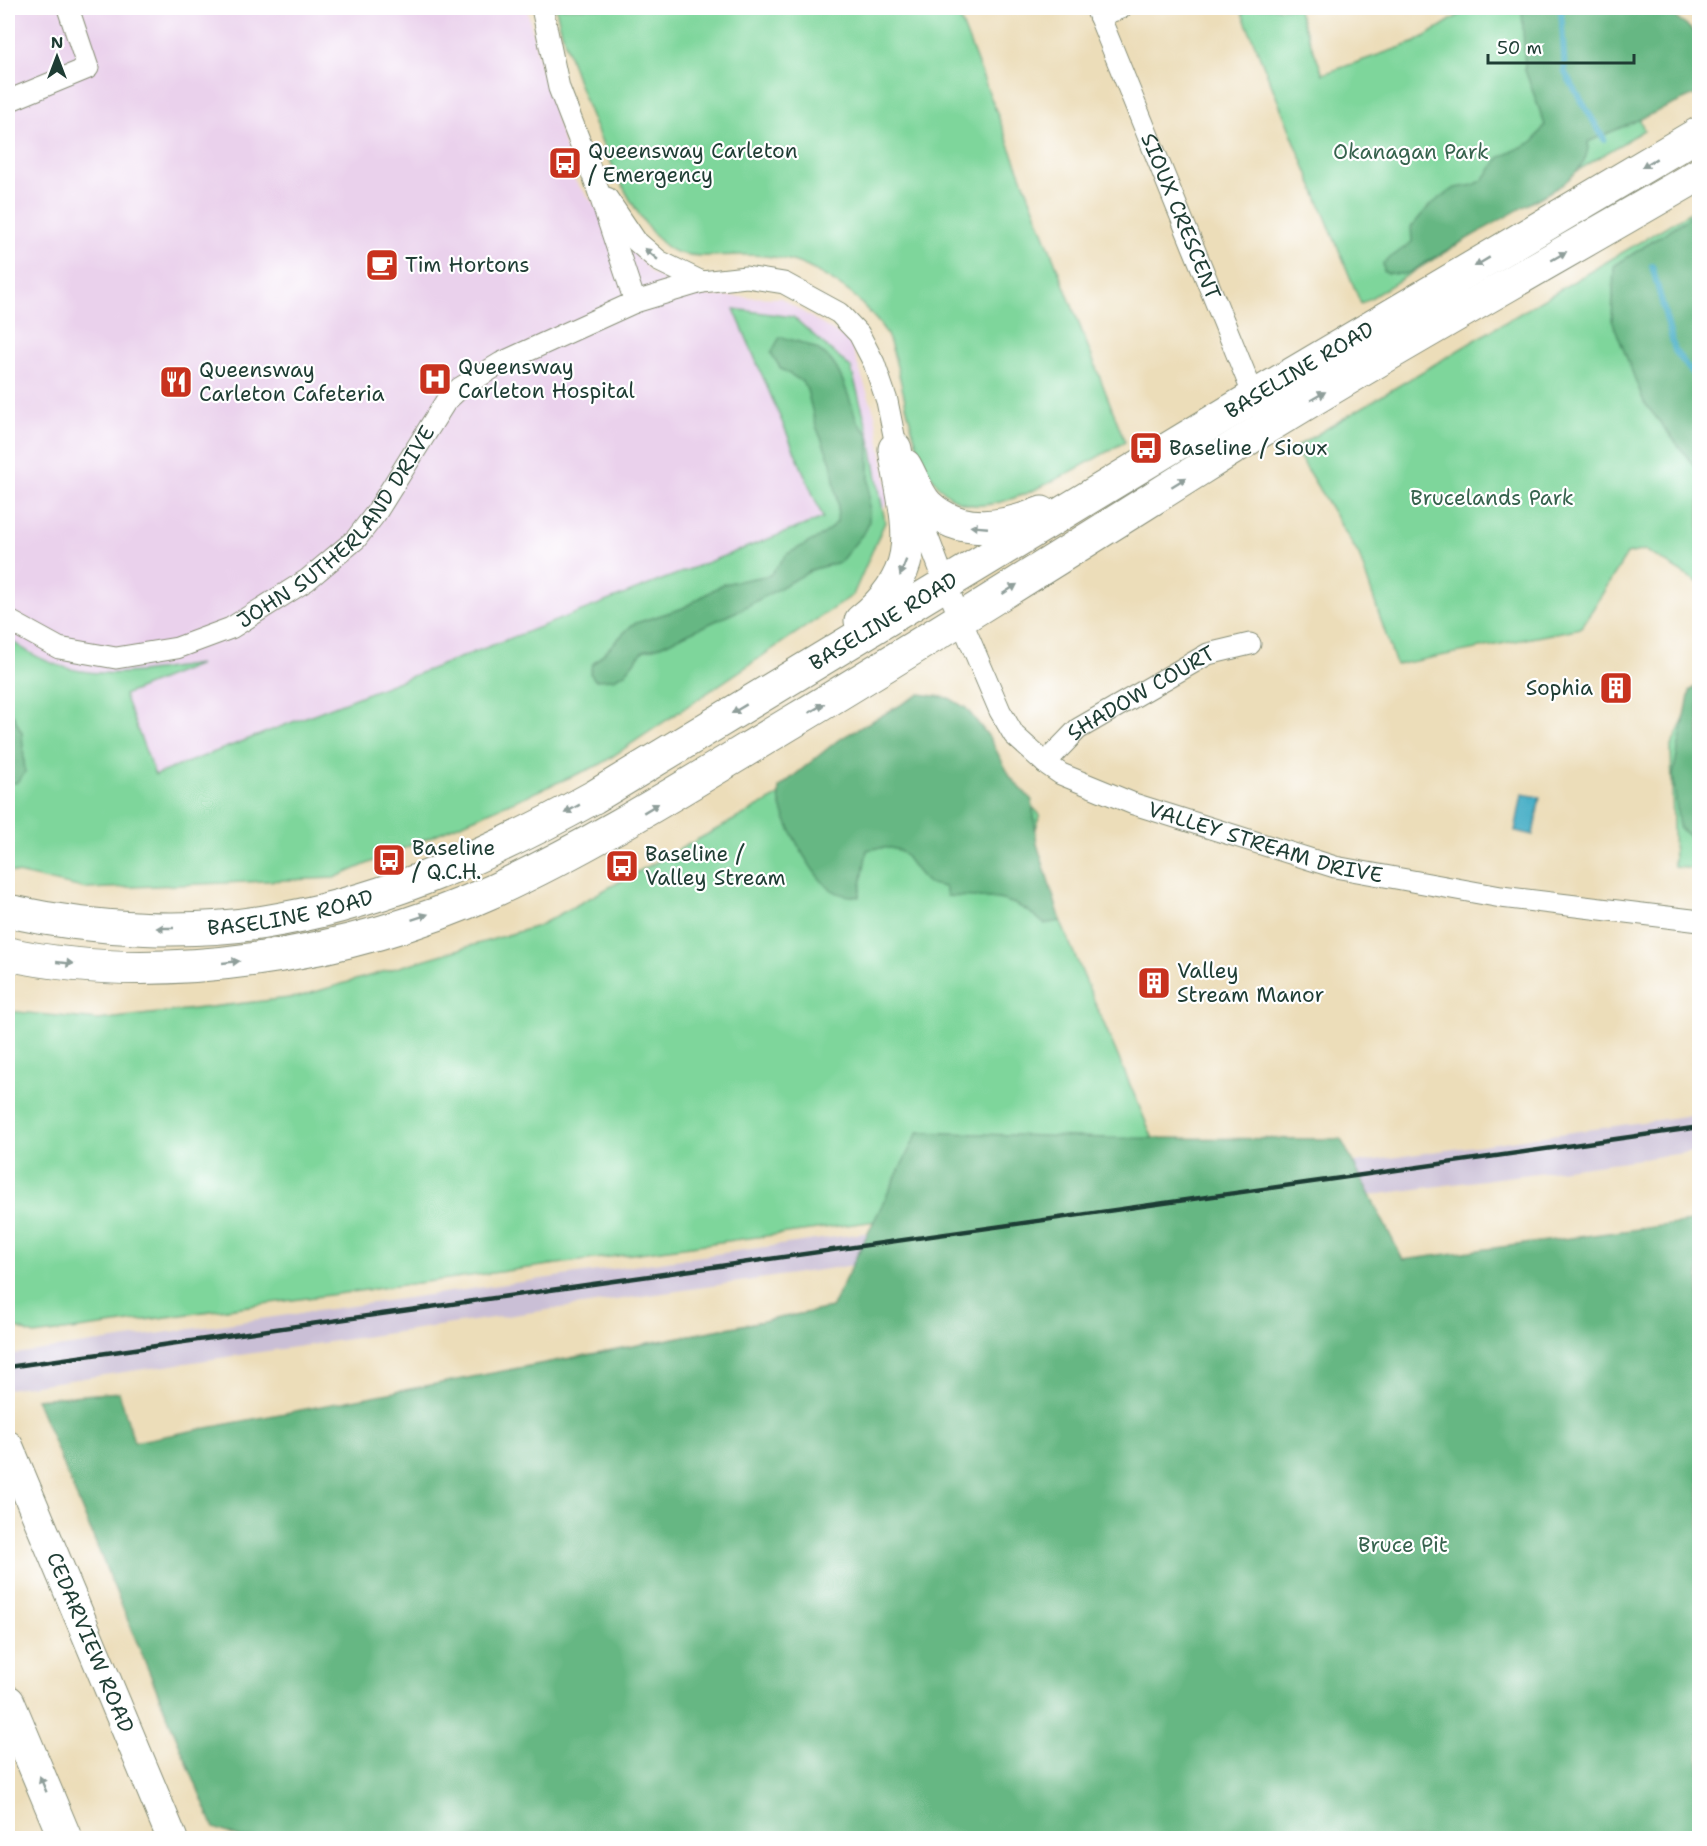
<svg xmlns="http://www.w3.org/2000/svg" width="1707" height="1846" font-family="'Shantell Sans',sans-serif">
	<rect width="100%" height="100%" fill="#fff"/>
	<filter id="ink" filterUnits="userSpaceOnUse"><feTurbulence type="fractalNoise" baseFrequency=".0167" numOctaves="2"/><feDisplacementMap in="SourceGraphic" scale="12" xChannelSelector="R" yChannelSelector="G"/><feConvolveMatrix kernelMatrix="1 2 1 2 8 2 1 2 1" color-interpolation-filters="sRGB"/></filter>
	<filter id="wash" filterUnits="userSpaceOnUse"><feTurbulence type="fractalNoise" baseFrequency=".008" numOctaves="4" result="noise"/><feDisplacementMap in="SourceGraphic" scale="24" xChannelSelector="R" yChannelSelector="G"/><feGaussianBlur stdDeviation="1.35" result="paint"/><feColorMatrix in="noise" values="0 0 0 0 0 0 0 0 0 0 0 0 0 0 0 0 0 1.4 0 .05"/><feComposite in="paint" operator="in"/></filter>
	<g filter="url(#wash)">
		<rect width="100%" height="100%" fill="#ecddb9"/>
		<polygon fill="#ead1ec" points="8,8 527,8 540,65 575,181 652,274 706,296 781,298 850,342 875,415 890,501 848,547 160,816 8,671"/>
		<polygon fill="#cabfd6" points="1699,1114 1699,1151 868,1263 8,1389 8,1355"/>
		<g fill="#7ed69b" stroke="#4e8a68" stroke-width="1.5">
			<path d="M 556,8 L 956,8 L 1125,442 C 1088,461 1004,517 963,503 C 908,484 908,382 887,335 C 881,322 865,308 855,297 C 845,287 814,269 801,264 C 787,258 763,255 747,255 C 724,254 702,259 679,253 C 631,242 565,56 556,8 Z"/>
			<polygon points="1240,8 1297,8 1323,74 1416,42 1470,8 1595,8 1644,130 1361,304"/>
			<polygon points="1697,208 1700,216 1699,583 1645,550 1627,554 1581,628 1396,665 1359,555 1294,448"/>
			<path d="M 734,309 L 793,317 L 851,368 L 869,434 L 885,522 L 853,595 L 601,764 L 334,878 L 87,889 L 8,871 L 8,638 C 71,687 126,674 200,664 L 124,695 L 155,775 L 823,518 Z"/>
			<polygon points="1699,688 1699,869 1674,867 1671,746"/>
			<polygon points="942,707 1040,815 1030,850 1171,1181 34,1335 8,1324 8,1011 98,1020 298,997 538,926"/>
		</g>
		<g fill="#66b783" stroke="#427a5c" stroke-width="1.5">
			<path d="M 1522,8 L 1662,8 L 1699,35 L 1699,93 L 1588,142 C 1589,161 1576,173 1562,185 L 1424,263 C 1409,275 1403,276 1384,272 L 1383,263 L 1412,242 L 1411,227 L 1430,205 L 1455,188 L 1474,185 L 1483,180 L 1499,158 L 1534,141 L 1545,125 L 1525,70 Z"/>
			<polygon points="1699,211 1699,472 1644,402 1612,320 1614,266"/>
			<path d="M 780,337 C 828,348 835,357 851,403 C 857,419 854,421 869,434 L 869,521 L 866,530 L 840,562 L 814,569 L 740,610 L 660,646 L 643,651 L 625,673 L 614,679 L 595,680 L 590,673 L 592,665 L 633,624 L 683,608 L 723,584 L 770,575 L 787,554 L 823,535 L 837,522 L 838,505 L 831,462 L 816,426 L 807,390 L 803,382 L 781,369 L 771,353 Z"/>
			<polygon points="1699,684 1699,844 1679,828 1673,775 1690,691"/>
			<path d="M 920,694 L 949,698 L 966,708 L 989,737 L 1011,778 L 1032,800 L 1037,844 L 1061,921 L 1044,924 C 1013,894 988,898 947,896 L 945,887 C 940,886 931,885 927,882 C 902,860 911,841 867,850 L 859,897 C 847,896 838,895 828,887 C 810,873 776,811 779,788 L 838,740 Z"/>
			<polygon points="8,705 22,733 25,773 16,783 8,782"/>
			<polygon points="918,1132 1108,1138 1341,1139 1403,1260 1699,1221 1699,1838 241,1838 214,1828 36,1399 119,1392 134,1442 831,1308"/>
		</g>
		<polygon fill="#46aec6" stroke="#32767d" stroke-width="1.5" points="1522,794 1540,797 1533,835 1515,831"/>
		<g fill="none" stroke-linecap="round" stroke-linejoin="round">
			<g stroke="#46aec6" stroke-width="6">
				<polyline points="1561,8 1565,73 1604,139"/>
				<polyline points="1652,266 1675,351 1700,383"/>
			</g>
		</g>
	</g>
	<g filter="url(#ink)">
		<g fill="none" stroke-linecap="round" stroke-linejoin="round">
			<g stroke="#868d76" stroke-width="23">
				<g id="minor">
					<polyline points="542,8 559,88 595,181 635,302"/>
					<path id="s1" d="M 1096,8 L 1258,406"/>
					<polyline points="1099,16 1121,8"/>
					<polyline points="8,101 88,68 68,8"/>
					<polyline points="607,198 636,241 659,261 702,282"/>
					<path id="s2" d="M 914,501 L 946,585 L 1000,711 L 1014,735 L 1045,763 L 1061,774 L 1134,804 L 1335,867 L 1501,897 L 1700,921"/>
					<path id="s3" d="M 8,620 L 59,648 L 116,658 L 177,648 L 231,628 L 307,580 L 356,539 L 376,513 L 446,401 L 460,388 L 501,363 L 635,302 L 702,282 L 746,277 L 784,283 L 839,313 L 859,334 L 874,363 L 887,401 L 899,460"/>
					<path id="s4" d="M 1045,763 L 1078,729 L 1208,654 L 1250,644"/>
				</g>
			</g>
			<g stroke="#868d76" stroke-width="32">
				<g id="secondary">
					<path id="s5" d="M 8,1446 L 172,1838"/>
				</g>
			</g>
			<g stroke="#868d76" stroke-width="35">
				<g id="primary">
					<path d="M 905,466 C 912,478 918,497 928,506 C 961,537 1005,528 1042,513"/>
					<path d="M 861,621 C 928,568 907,523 895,449"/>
					<path id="s6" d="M 8,911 C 95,930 194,936 282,919 C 392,899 497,851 594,797 L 1254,397 L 1700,133"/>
					<path d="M 8,954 C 162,987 350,956 493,891 C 597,843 694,781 792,722 C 929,640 1063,555 1198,470 C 1362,366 1532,272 1700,174"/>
				</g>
			</g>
			<g stroke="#868d76" stroke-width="35">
				<polyline id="motorway" points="8,1702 65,1838"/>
			</g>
			<use href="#minor" stroke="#fff" stroke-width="21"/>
			<use href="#secondary" stroke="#fff" stroke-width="30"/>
			<use href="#primary" stroke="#fff" stroke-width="33"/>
			<use href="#motorway" stroke="#fff" stroke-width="33"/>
			<polyline stroke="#1f3d34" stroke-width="4.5" points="8,1367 1700,1127"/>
		</g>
		<defs><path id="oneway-solid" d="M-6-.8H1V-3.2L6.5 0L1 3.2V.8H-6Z" transform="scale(1.5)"/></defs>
		<g fill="#8f9e9a">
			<use href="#oneway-solid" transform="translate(1649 163) rotate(149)"/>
			<use href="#oneway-solid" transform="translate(651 254) rotate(-140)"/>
			<use href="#oneway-solid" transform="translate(1559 256) rotate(-30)"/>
			<use href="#oneway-solid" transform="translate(1482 262) rotate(149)"/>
			<use href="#oneway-solid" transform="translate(1318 396) rotate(-30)"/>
			<use href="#oneway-solid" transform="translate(1179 482) rotate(-32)"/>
			<use href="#oneway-solid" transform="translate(979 527) rotate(-175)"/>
			<use href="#oneway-solid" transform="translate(903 568) rotate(111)"/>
			<use href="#oneway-solid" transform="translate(1010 589) rotate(-33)"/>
			<use href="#oneway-solid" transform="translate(817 708) rotate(-31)"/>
			<use href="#oneway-solid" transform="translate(739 709) rotate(149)"/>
			<use href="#oneway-solid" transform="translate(651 808) rotate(-31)"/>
			<use href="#oneway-solid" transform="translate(572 809) rotate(151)"/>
			<use href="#oneway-solid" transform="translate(420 917) rotate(-19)"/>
			<use href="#oneway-solid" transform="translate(165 928) rotate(180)"/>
			<use href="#oneway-solid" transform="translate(231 962) rotate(-6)"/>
			<use href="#oneway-solid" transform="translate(65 963) rotate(6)"/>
			<use href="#oneway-solid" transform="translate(43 1784) rotate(-113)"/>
		</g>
	</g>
	<defs>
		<g id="bus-square" transform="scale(1.725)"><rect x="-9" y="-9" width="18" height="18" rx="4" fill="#c8321e" stroke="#fff"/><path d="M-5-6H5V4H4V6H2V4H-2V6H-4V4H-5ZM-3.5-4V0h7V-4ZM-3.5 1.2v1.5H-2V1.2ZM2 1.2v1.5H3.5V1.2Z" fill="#fff"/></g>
		<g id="cafe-square" transform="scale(1.725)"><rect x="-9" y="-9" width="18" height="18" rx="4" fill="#c8321e" stroke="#fff"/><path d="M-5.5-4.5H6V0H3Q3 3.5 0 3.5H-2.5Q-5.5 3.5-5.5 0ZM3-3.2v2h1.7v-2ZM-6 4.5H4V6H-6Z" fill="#fff"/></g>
		<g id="hospital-square" transform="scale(1.725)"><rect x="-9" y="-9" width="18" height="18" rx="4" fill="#c8321e" stroke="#fff"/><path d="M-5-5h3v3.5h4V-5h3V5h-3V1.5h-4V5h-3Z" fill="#fff"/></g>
		<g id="restaurant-square" transform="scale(1.725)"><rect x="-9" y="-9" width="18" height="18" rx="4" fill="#c8321e" stroke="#fff"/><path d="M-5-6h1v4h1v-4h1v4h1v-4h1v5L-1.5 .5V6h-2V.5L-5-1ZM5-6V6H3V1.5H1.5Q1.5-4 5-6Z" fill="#fff"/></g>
		<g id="building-square" transform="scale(1.725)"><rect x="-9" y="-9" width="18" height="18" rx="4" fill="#c8321e" stroke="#fff"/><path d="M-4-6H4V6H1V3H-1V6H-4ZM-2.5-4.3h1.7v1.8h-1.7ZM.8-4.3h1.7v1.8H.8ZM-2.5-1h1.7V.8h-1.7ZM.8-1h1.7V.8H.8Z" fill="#fff"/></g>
	</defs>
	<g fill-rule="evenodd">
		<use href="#bus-square" x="565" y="163"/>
		<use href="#cafe-square" x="382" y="265"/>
		<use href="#hospital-square" x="435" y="379"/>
		<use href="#restaurant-square" x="176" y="382"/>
		<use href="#bus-square" x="1146" y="448"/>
		<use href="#building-square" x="1616" y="688"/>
		<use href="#bus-square" x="389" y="860"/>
		<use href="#bus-square" x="622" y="866"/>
		<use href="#building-square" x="1154" y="983"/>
	</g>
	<g text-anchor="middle" stroke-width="4.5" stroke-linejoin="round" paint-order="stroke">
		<g font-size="21" fill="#1f3d34" stroke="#fff" text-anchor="start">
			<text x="588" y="158">Queensway Carleton<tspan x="588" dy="24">/ Emergency</tspan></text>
			<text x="405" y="272">Tim Hortons</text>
			<text x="458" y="374">Queensway<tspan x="458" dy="24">Carleton Hospital</tspan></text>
			<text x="199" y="377">Queensway<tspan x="199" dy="24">Carleton Cafeteria</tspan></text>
			<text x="1169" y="455">Baseline / Sioux</text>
			<text x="1593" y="695" text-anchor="end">Sophia</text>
			<text x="412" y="855">Baseline<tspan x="412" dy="24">/ Q.C.H.</tspan></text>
			<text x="645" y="861">Baseline /<tspan x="645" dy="24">Valley Stream</tspan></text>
			<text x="1177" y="978">Valley<tspan x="1177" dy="24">Stream Manor</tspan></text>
		</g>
		<g font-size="21" fill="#37634e" stroke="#fff">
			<text x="1411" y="159">Okanagan Park</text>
			<text x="1492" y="505">Brucelands Park</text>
			<text x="1403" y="1552">Bruce Pit</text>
		</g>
		<g font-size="21" fill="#1f3d34" stroke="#fff">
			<text dy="7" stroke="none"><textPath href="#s1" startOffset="225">SIOUX CRESCENT</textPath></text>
			<text dy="7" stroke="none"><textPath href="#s6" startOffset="1437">BASELINE ROAD</textPath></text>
			<text dy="7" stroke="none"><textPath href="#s3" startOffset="384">JOHN SUTHERLAND DRIVE</textPath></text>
			<text dy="7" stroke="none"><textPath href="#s6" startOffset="951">BASELINE ROAD</textPath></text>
			<text dy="7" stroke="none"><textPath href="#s4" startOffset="120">SHADOW COURT</textPath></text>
			<text dy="7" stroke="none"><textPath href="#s2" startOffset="532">VALLEY STREAM DRIVE</textPath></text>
			<text dy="7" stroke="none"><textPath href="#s6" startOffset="285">BASELINE ROAD</textPath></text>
			<text dy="7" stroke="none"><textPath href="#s5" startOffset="213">CEDARVIEW ROAD</textPath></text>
		</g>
	</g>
	<rect width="1707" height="1846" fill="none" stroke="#fff" stroke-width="30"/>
	<g transform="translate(57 57)" stroke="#ffffff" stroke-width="4.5" paint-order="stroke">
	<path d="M0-4.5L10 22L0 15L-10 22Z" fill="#1f3d34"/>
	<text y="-9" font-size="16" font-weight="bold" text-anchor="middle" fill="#1f3d34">N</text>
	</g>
	<path d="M1488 54v9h146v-9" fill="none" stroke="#1f3d34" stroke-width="3"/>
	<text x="1497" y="54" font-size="18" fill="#1f3d34" stroke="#ffffff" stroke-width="4.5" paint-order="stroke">50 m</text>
</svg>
